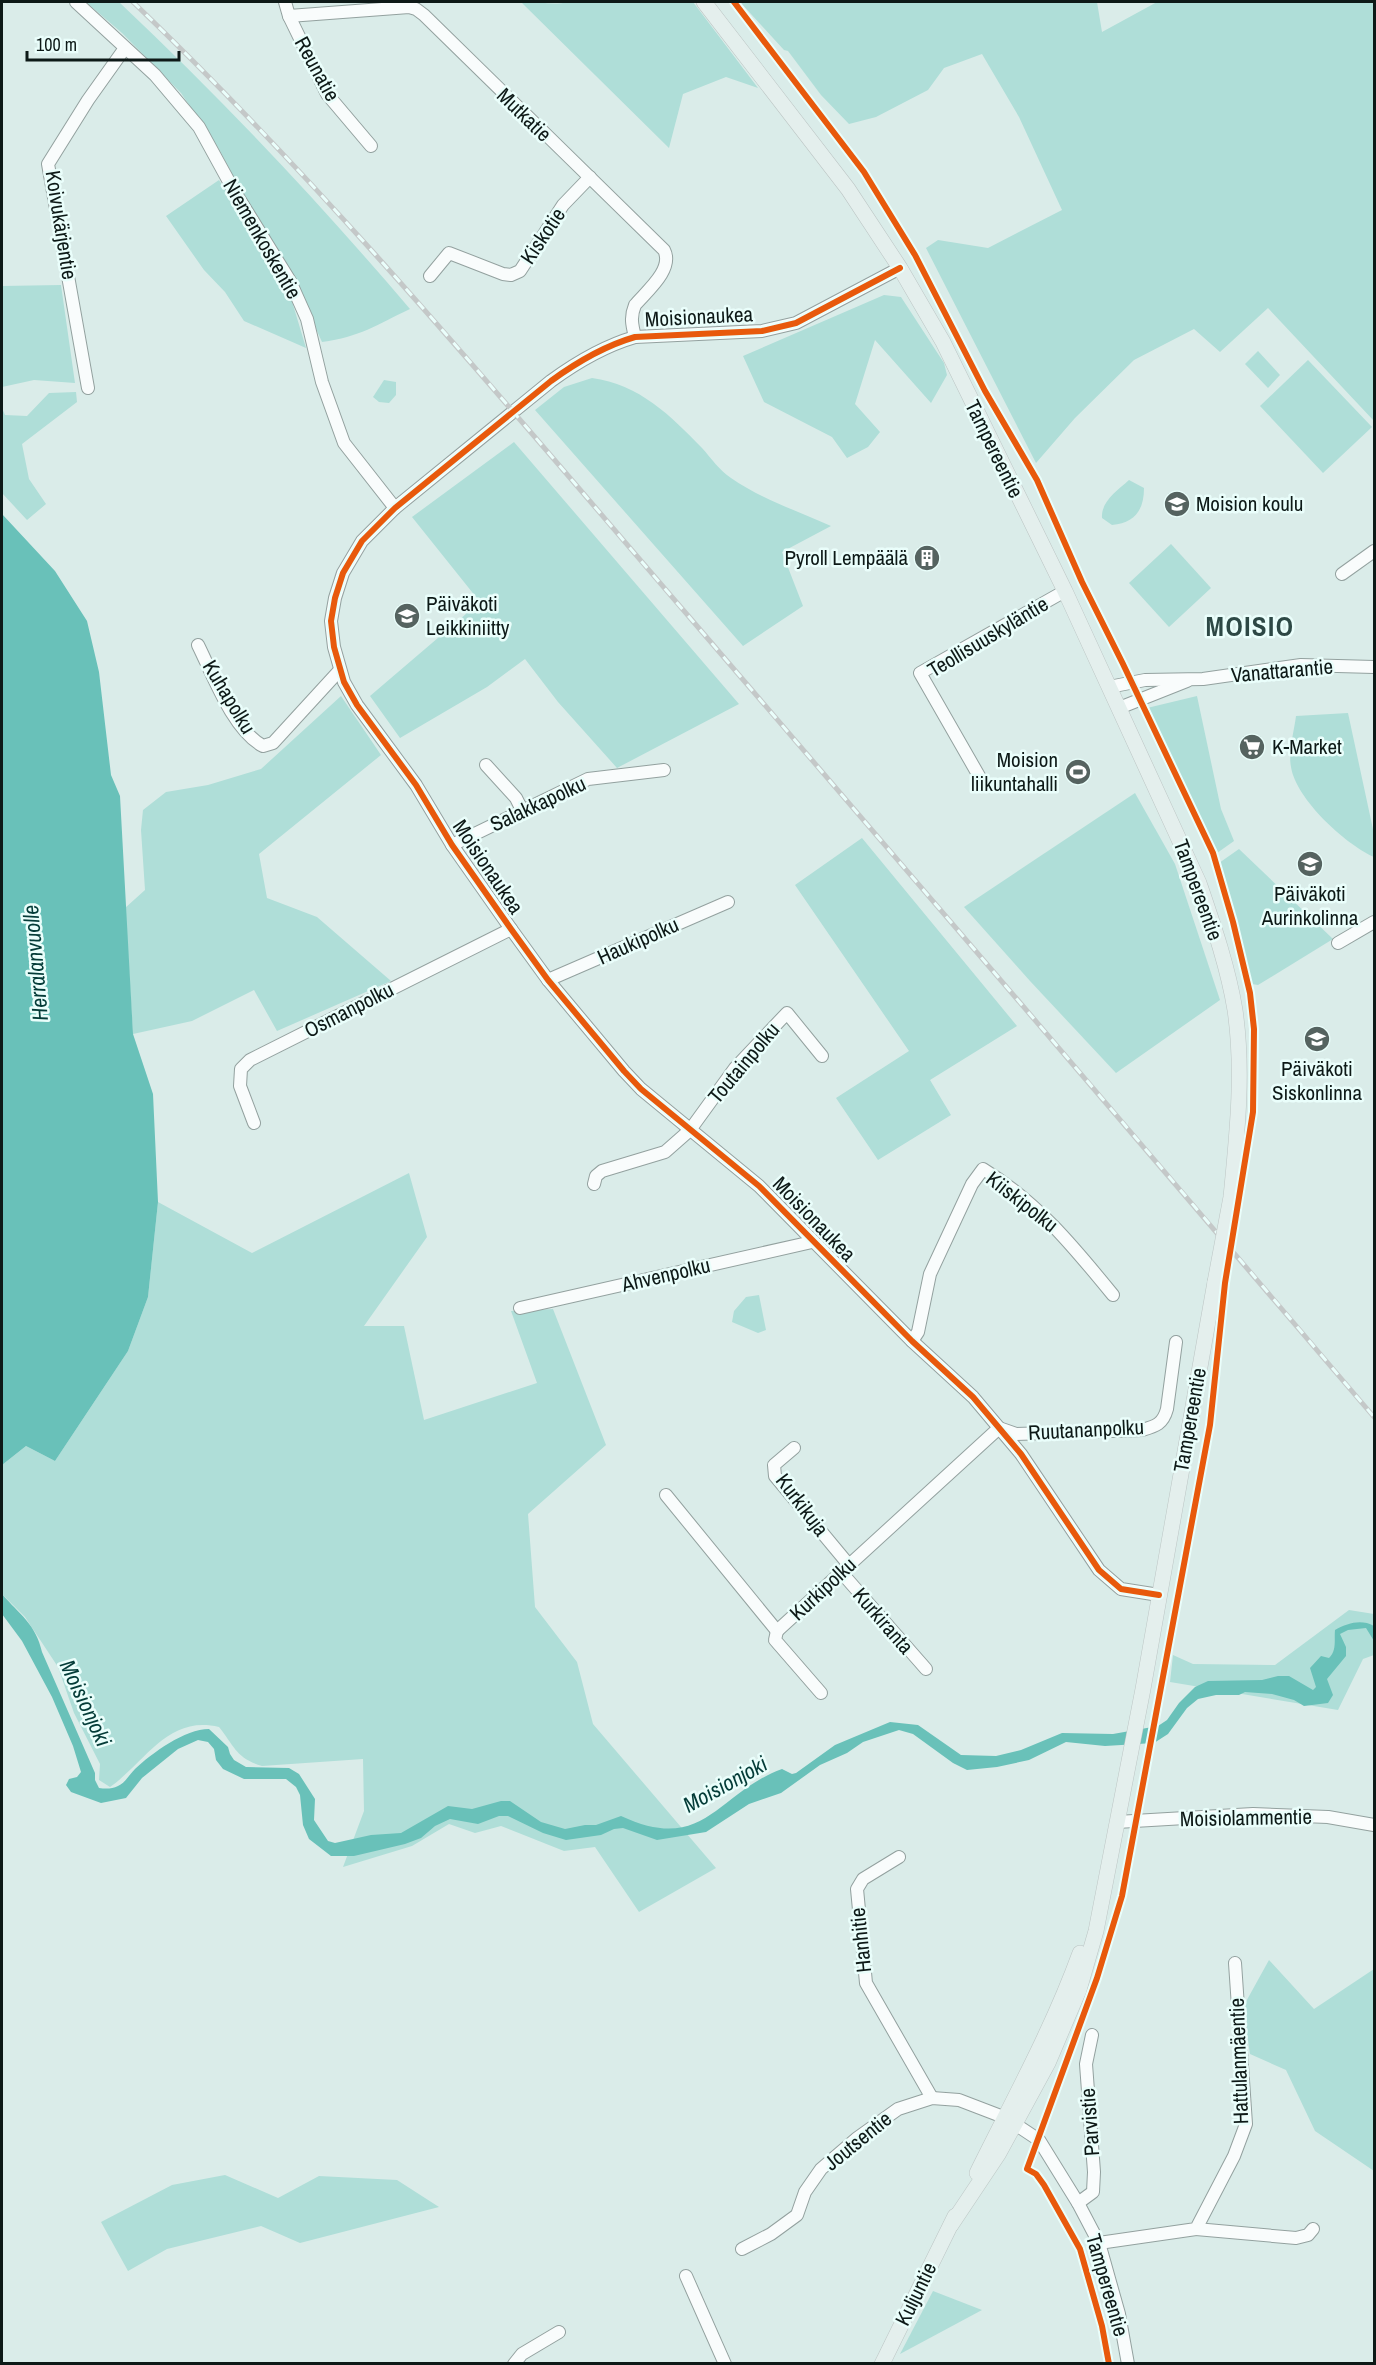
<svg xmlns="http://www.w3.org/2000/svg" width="1376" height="2365" font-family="'Archivo Narrow',sans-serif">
	<rect width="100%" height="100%" fill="#daece9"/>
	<g fill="#afded8">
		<path d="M 86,2 L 119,2 C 222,99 318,201 410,309 C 376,325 360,337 322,342 L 285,261 L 248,204 L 220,151 L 181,93 L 122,33 Z"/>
		<path d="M 521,2 C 537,1 553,6 568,2 L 693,2 L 758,88 L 726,77 L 683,94 L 669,148 Z"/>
		<polygon points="740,2 1097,2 1102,32 1157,2 1374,2 1374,421 1268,308 1220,352 1194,329 1134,360 1075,418 1036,463 926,248 938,240 988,248 1062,210 1019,117 982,54 944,68 928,90 876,117 849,124 821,95 788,51 784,50"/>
		<polygon points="219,180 291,298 306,348 244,321 225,292 204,270 166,216"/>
		<polygon points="61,285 75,383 34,380 2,387 2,286"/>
		<polygon points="884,295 901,297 944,363 947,375 931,403 875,340 855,404 880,432 868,447 847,458 832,437 764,402 743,356"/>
		<polygon points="1258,351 1280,375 1268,388 1245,364"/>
		<polygon points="1308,360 1372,427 1323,473 1260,406"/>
		<path d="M 592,378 C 639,384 671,416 702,448 C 711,458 720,471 731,478 C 761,499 798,511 831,526 L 782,552 L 803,606 L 743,646 L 535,410 L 564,387 Z"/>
		<polygon points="384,380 396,382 396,395 389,403 379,402 373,397"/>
		<polygon points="76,392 77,402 22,444 29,479 46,504 27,520 2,493 2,408 5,415 27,416 49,393"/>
		<polygon points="514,442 739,704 617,768 558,702 525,659 487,687 400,738 370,696 480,602 412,517"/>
		<path d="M 1129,480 L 1144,488 C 1144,511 1134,523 1112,525 L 1102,518 C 1101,501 1117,491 1129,480 Z"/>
		<polygon points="1171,544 1211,588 1169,627 1129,583"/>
		<polygon points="341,696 381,755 259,854 267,898 317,917 391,981 277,1031 254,990 192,1021 133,1034 125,908 145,890 141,830 143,810 166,792 208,785 261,769"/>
		<polygon points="1197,696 1221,809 1234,841 1217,853 1147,708"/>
		<path d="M 1348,713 L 1374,834 L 1374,857 C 1345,844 1296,799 1291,767 C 1288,752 1294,732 1296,716 Z"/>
		<polygon points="1135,793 1175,864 1220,1000 1116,1073 1030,981 964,907"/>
		<polygon points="862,838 1017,1026 930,1080 951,1115 878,1160 836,1098 909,1051 795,885"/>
		<polygon points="1239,849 1333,939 1258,985 1252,984 1219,863"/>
		<path d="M 409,1173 L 427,1237 L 364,1326 L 404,1326 L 424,1420 L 537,1383 L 511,1311 L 553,1309 L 606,1445 L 528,1514 L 535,1607 L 577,1662 L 593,1724 L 716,1868 L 639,1912 L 595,1847 L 564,1851 L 501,1826 L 475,1833 L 449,1824 L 412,1846 L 343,1867 L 364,1811 L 363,1759 L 262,1766 C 236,1758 235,1747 219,1727 C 167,1715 146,1762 110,1787 L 99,1780 L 100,1764 L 74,1713 L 58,1667 L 25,1617 L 2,1594 L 2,1465 L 26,1446 L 55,1461 L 128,1351 L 148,1297 L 158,1202 L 252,1253 Z"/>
		<polygon points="759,1295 766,1330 758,1333 732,1322 734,1311 746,1297"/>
		<polygon points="1349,1610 1374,1614 1374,1655 1363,1659 1338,1710 1170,1682 1173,1655 1193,1664 1275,1665"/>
		<polygon points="1269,1960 1314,2009 1374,1969 1374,2171 1315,2131 1286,2070 1250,2054 1243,2007"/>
		<polygon points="225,2175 278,2198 319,2176 397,2180 439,2207 300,2243 261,2226 167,2249 128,2271 101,2222 172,2185"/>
		<polygon points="933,2291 982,2310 900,2354"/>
	</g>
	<g fill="#69c1b9">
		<polygon points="2,514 55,571 87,621 99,672 111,775 120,796 133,1034 153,1094 158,1202 148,1297 128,1351 55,1461 26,1446 2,1465"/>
		<path d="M 2,1594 C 19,1614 36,1624 42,1652 L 95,1773 L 95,1780 L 99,1788 C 106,1789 112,1789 118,1786 C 125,1783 129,1775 135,1769 C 152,1753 185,1729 209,1729 L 228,1747 L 230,1754 L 234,1760 L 246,1767 L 289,1768 L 299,1774 L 315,1799 L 314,1820 L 328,1841 L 335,1843 L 371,1835 L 401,1833 L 448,1806 L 472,1809 L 501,1801 L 510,1801 L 541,1822 L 565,1829 L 585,1825 L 596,1825 L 621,1816 C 705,1855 716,1793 782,1769 L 792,1774 L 796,1773 L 835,1745 L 890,1722 L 918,1725 L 961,1755 L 996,1756 L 1021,1750 L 1062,1733 L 1113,1734 L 1158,1726 L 1167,1720 L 1179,1703 L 1195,1687 L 1208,1681 L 1262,1680 L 1278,1676 L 1289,1676 L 1313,1690 L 1316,1687 L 1310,1668 L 1321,1656 L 1329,1658 C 1337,1650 1334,1640 1335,1630 C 1348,1623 1361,1619 1374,1626 L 1374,1641 L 1366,1628 L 1348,1630 L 1340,1634 L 1346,1647 L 1346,1656 L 1327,1679 L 1333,1695 L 1328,1703 L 1304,1706 L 1294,1700 L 1272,1694 L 1245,1692 L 1239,1695 L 1216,1695 L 1198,1699 L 1187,1708 L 1168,1734 L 1154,1743 L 1105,1746 L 1066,1742 L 1029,1760 L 997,1767 L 967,1770 L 953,1763 L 913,1734 L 899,1730 L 863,1742 L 847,1753 L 820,1765 L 781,1793 L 749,1804 L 706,1832 L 657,1840 L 623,1828 L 614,1829 L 601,1835 L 566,1840 L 543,1833 L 508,1816 L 499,1816 L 478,1824 L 450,1819 L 435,1826 L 421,1838 L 405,1844 L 354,1856 L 331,1856 L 309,1839 L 303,1825 L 300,1795 L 296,1787 L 286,1779 L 244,1779 L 223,1769 L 216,1760 L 214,1749 L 208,1742 L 198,1740 L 178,1749 L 142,1778 L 126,1798 L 101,1803 L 71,1792 L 66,1785 L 69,1779 L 77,1777 L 81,1772 L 73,1746 L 52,1697 L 22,1641 L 2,1614 Z"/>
	</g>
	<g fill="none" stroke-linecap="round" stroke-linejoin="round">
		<g stroke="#93a19f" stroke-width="14">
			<g id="minor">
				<polyline points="76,2 155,75 199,127 233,189 290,281 307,319 322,382 344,443 395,508"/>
				<path d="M 285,2 L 289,16 L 409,7 L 416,9 L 424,15 L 664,250 C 674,269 647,291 635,305 C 630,317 632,325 635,337"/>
				<polyline points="289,16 327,94 371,146"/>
				<path d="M 900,268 L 796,323 L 762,331 L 635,337 C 604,346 577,362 551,381 L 395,508 L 362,541 L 343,573 L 335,598 L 331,621 L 334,647 L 344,682 L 357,705 L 416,785 L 452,845 L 511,929 L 548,980 L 624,1071 L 641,1089 L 759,1186 L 912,1341 L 973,1397 L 1021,1454 L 1099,1570 L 1121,1589 L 1159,1595"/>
				<polyline points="430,276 449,253 503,274 511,275 520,271 563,205 590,177"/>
				<polyline points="88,388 48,164 88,100 125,48"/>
				<polyline points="1342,574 1374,551"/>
				<path d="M 198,645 C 213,675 233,730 263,746 L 273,743 L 339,671"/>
				<polyline points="1109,687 1145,680 1203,679 1301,665 1374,667"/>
				<polyline points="1119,708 1187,681"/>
				<polyline points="486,765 516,798 523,812"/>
				<polyline points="983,783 920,673 1065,591"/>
				<polyline points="452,845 588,779 664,770"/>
				<polyline points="1338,943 1374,922"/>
				<polyline points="548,980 728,902"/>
				<polyline points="254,1123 240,1086 241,1069 250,1060 511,929"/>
				<polyline points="594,1184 596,1176 602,1171 665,1152 690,1130 735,1068 787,1013 822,1056"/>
				<polyline points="520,1308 812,1242"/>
				<path d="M 912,1341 L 918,1332 L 930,1274 L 972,1184 L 983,1169 C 1037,1202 1073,1246 1113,1295"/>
				<polyline points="794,1448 774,1465 775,1476 849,1565"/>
				<polyline points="666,1495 777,1631"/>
				<polyline points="841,1572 926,1669"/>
				<path d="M 777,1631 L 999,1428 L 1016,1434 L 1142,1430 C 1156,1426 1163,1424 1167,1409 L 1176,1342"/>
				<polyline points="777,1631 775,1640 821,1693"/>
				<polyline points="1117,1822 1253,1814 1328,1817 1374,1825"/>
				<polyline points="899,1857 863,1879 857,1889 866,1983 932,2098"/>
				<polyline points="1078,2203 1093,2192 1094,2172 1086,2064 1092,2035"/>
				<polyline points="1196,2229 1296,2238 1308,2235 1313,2229"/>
				<polyline points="1099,2243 1196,2229 1234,2156 1246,2124 1235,1963"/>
				<polyline points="742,2249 771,2234 797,2215 805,2192 821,2169 856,2139 898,2109 932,2098 959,2100 1006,2118 1039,2140 1078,2203 1099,2243 1119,2314 1128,2364"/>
				<polyline points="686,2276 725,2364"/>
				<polyline points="514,2364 522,2354 559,2332"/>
			</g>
		</g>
		<g stroke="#bcc5c4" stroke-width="16">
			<g id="major">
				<path d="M 704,2 L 848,189 L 900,268 L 943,342 L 1065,591 L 1199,883 C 1213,924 1228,967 1235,1010 C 1244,1072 1237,1135 1231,1197"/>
				<path d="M 977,2173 C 1013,2100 1052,2030 1080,1953"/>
				<polyline points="951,2225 999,2153 1048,2063 1079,1990 1096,1931 1143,1689 1215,1282"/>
				<polyline points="882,2364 955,2216"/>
			</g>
		</g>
		<use href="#minor" stroke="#f9fcfc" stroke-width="12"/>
		<use href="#major" stroke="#e4efed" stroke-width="15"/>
		<g stroke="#c4c8c8" stroke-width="5">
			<path id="rail" d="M 133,2 C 333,194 510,409 691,619 C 919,885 1147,1150 1374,1417"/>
		</g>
		<use href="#rail" stroke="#eafefb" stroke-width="3" stroke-dasharray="9" stroke-linecap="butt"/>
		<g stroke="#bcc5c4" stroke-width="16" stroke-linecap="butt">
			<polyline id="major-bridge" points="1215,1282 1231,1197"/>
		</g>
		<use href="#major-bridge" stroke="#e4efed" stroke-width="15"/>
		<g stroke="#eafefb" stroke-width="10">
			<g id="cycleway">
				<polyline points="734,2 864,172 915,255 985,391 1037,480 1082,582 1123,664 1213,853 1233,922 1250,993 1254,1029 1253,1112 1225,1283 1210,1425 1122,1896 1097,1978 1027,2169 1036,2174 1044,2185 1080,2249 1102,2326 1109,2364"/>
				<path d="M 900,268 L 796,323 L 762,331 L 635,337 C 604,346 577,362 551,381 L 395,508 L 362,541 L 343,573 L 335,598 L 331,621 L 334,647 L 344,682 L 357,705 L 416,785 L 452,845 L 511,929 L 548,980 L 624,1071 L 641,1089 L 759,1186 L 912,1341 L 973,1397 L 1021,1454 L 1099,1570 L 1121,1589 L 1159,1595"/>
			</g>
		</g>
		<use href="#cycleway" stroke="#e8590c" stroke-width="6"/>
	</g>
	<defs>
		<g id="school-disc" transform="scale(1.35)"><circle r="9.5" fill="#556360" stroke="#eafefb"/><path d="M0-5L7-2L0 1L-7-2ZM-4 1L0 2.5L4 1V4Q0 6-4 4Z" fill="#fff"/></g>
		<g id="building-disc" transform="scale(1.35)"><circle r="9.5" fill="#556360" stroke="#eafefb"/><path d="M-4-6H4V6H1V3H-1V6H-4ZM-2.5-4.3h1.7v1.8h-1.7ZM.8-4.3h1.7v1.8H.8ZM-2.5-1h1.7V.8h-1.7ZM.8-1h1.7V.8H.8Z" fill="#fff"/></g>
		<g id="supermarket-disc" transform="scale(1.35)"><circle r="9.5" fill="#556360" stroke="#eafefb"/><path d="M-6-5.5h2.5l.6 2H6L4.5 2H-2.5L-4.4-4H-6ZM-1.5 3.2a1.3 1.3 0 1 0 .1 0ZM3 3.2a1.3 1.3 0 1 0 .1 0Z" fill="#fff"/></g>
		<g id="stadium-disc" transform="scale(1.35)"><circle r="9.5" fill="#556360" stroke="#eafefb"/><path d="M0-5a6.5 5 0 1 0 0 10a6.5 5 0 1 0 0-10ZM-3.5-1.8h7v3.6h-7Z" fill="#fff"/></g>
	</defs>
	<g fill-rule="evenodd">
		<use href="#school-disc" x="1177" y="504"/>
		<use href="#building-disc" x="927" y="558"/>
		<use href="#school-disc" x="407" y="616"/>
		<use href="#supermarket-disc" x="1252" y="747"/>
		<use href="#stadium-disc" x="1078" y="772"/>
		<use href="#school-disc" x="1310" y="864"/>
		<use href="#school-disc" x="1317" y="1039"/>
	</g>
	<g text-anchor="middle" stroke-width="5" stroke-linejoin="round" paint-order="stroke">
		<g font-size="21" fill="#0d1917" stroke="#eafefb">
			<text transform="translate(317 69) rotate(61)" y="7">Reunatie</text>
			<text transform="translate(524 115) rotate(44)" y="7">Mutkatie</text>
			<text transform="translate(61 225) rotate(81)" y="7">Koivukärjentie</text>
			<text transform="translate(543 236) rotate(-56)" y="7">Kiskotie</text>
			<text transform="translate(262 239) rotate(60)" y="7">Niemenkoskentie</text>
			<text transform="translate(699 317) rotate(-3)" y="7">Moisionaukea</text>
			<text transform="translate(994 449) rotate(64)" y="7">Tampereentie</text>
			<text transform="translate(988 637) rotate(-31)" y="7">Teollisuuskyläntie</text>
			<text transform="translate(1282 671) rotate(-5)" y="7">Vanattarantie</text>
			<text transform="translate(229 697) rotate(59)" y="7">Kuhapolku</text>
			<text transform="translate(538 804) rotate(-25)" y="7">Salakkapolku</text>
			<text transform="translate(488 867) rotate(56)" y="7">Moisionaukea</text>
			<text transform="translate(1198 890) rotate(70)" y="7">Tampereentie</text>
			<text transform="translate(638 941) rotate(-24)" y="7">Haukipolku</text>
			<text transform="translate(349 1010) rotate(-27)" y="7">Osmanpolku</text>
			<text transform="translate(744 1063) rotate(-50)" y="7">Toutainpolku</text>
			<text transform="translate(1022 1202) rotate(38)" y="7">Kiiskipolku</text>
			<text transform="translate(814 1219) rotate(46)" y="7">Moisionaukea</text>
			<text transform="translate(666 1275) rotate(-13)" y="7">Ahvenpolku</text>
			<text transform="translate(1190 1420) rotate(-80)" y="7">Tampereentie</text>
			<text transform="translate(1086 1430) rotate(-3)" y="7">Ruutananpolku</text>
			<text transform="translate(802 1505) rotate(53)" y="7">Kurkikuja</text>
			<text transform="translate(823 1589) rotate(-43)" y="7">Kurkipolku</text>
			<text transform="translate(883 1621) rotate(49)" y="7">Kurkiranta</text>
			<text transform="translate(1246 1818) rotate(-1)" y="7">Moisiolammentie</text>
			<text transform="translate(861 1940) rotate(-96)" y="7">Hanhitie</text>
			<text transform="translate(1239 2061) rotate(-92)" y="7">Hattulanmäentie</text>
			<text transform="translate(1090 2122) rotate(-94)" y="7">Parvistie</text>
			<text transform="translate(858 2141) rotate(-39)" y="7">Joutsentie</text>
			<text transform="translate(1107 2285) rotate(74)" y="7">Tampereentie</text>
			<text transform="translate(916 2294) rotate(-64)" y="7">Kuljuntie</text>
		</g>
		<g font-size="21" fill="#0d1917" stroke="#eafefb" text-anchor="start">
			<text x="1196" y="511">Moision koulu</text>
			<text x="908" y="565" text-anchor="end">Pyroll Lempäälä</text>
			<text x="426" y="611">Päiväkoti<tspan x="426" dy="24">Leikkiniitty</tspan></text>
			<text x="1272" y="754">K-Market</text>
			<text x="1058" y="767" text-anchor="end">Moision<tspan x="1058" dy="24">liikuntahalli</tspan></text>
			<text x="1310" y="901" text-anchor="middle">Päiväkoti<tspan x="1310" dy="24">Aurinkolinna</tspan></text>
			<text x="1317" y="1076" text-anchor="middle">Päiväkoti<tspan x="1317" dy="24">Siskonlinna</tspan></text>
		</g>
		<g font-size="22" font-style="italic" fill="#043c38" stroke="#eafefb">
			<text transform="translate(35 963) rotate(-95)" y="8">Herralanvuolle</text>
			<text transform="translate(86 1703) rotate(65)" y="8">Moisionjoki</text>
			<text transform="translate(725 1784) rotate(-29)" y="8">Moisionjoki</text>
		</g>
		<g font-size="27" font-weight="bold" letter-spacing="1.5" fill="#2d4845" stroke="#eafefb">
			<text x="1250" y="636">MOISIO</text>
		</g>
	</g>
	<rect width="1376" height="2365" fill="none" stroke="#0d1917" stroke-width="6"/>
	<path d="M27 51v9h152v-9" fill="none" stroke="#0d1917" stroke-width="3"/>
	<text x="36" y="51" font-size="18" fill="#0d1917" stroke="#eafefb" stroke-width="4.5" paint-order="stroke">100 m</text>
</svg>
